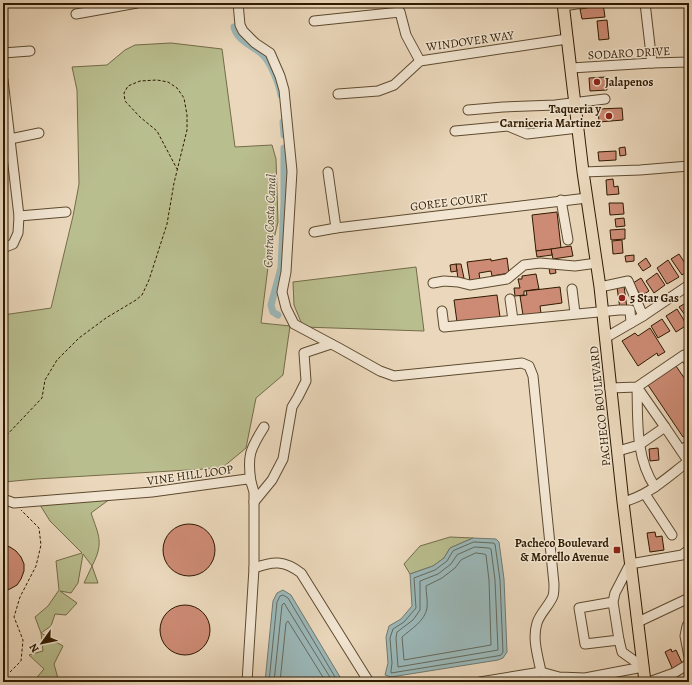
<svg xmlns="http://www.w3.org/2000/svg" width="692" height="685" font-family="Alegreya,serif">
	<rect width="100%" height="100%" fill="#ebd8bc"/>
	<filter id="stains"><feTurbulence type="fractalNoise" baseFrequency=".005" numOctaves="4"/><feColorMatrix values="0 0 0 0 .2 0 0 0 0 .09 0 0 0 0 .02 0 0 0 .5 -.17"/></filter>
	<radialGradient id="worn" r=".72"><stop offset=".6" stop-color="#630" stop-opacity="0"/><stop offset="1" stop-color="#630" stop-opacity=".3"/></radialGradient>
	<g fill="#b9be8f" stroke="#746c48">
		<polygon points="171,43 222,49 235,147 272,145 276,159 278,222 269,259 261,323 290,326 283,375 256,398 246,448 222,468 36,479 4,482 3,315 51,308 73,216 79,184 77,90 72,67 107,65 125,50 135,45"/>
		<polygon points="416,267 424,331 303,327 294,305 293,282"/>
		<path d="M 114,496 L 91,513 C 99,536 104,543 92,566 L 98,583 L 84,583 L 92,566 L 83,554 L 78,583 L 71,593 L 60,591 L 77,603 L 66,615 L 55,614 L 51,626 L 41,633 L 63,646 L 54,664 L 59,682 L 33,682 L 44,669 L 29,655 L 43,651 L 41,633 L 35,617 L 48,606 L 59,590 L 56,561 L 82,553 L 50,521 L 37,500 Z"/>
		<polygon points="450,537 473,538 450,548 444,558 433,566 410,574 404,564 420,546"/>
	</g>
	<g fill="#9bb8b9" stroke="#70796f">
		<polygon points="473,538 496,539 499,542 504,579 507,652 503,658 498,660 391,677 385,675 388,663 386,637 389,626 401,619 412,606 410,574 433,566 444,558 450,548"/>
		<polygon points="283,590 291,595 343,682 265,682 273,601 277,593"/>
	</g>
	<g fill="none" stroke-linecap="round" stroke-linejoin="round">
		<g stroke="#65695c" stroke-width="1">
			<polygon points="474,542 493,543 495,544 500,580 503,652 501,655 497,656 391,673 391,671 392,663 390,638 393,629 404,622 416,608 414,578 435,570 447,561 453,551"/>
			<polygon points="475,547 489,548 491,549 495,580 498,650 398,667 396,638 397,632 413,620 420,610 420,581 438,574 451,564 457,555"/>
			<path d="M 476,553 L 484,554 L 486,555 L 489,580 L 491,645 L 404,660 L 402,637 C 411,629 425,621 427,608 C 428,601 426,593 426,586 L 442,578 L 455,568 L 461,560 Z"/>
			<polyline points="269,682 277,602 280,596 283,595 288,598 338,682"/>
			<polyline points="274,682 282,605 284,603 333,682"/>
			<polyline points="280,682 286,623 288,621 326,682"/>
		</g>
		<g stroke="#9bb8b9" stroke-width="7">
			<path d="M 234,27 C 237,41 254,46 263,55 C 271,63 279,84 281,95"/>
			<polyline points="283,122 284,135"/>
			<polyline points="278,315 273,312 271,305 281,268 284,202 284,148"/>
		</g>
	</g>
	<g fill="#cd8b75" stroke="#2f1a00">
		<polygon points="592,3 603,3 605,17 582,19 580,9 592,7"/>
		<polygon points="607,20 609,39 599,40 597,21"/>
		<polygon points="606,77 607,90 590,91 589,78"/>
		<polygon points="622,108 623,120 599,122 598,109"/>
		<polygon points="625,147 626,155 620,156 619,148"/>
		<polygon points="616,151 616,160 599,161 598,152"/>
		<polygon points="613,179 614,187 618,186 619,194 607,195 606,180"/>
		<polygon points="609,203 623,203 624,214 610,215"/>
		<polygon points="557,212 561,248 536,251 532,215"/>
		<polygon points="624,218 625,226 616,227 615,219"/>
		<polygon points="625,229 625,239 611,240 610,230"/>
		<polygon points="622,240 623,253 613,254 612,241"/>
		<polygon points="571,246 573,256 553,259 551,249"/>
		<polygon points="551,249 552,255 537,257 536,251"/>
		<polygon points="679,254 685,263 689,261 689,270 682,275 671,259"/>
		<polygon points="634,255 634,261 626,262 625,256"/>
		<polygon points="507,258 509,273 492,276 491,271 479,273 480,280 470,281 467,262 491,259 491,261"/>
		<polygon points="646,258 651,266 643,271 638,264"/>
		<polygon points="668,260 679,277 667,284 657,268"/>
		<polygon points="456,264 461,264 464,278 458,279"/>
		<polygon points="456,264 457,271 451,272 450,265"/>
		<polygon points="555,267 556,273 550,274 549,268"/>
		<polygon points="657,273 665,285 654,293 646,281"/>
		<polygon points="536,274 539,289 524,291 524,295 515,296 514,288 520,288 518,279 522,279 522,276"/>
		<polygon points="641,278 649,291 641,296 633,283"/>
		<polygon points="624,286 627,308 620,309 617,287"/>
		<polygon points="560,287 562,303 540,306 541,313 523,315 520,296 527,295 526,291"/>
		<polygon points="497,295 500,317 457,322 454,300"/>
		<polygon points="689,301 689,313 685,315 679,307"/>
		<polygon points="677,309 687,325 676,332 666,316"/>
		<polygon points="662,319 670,331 658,338 651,326"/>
		<polygon points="650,328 665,352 658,356 657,353 638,366 622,341 635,333 638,336"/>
		<polygon points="670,366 671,369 676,366 689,385 688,442 685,436 683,437 648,385 665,373 663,370"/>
		<polygon points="658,448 659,460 650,461 649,449"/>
		<circle cx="189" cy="550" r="26"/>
		<polygon points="655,532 656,537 662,536 664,550 650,552 647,533"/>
		<polygon points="3,545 10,547 16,551 21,557 24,564 24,571 21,579 17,585 10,589 3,591"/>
		<circle cx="185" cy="630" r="25"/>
		<polygon points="671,649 672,652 676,650 683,665 673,670 665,652"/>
	</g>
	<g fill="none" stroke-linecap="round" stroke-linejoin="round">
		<g stroke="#5e4a2f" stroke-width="11">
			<g id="minor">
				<path d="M 238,3 L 240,25 L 243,31 L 255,43 L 270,53 L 280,76 L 284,90 L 292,171 L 286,272 L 282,292 L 286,308 L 294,324 L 339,348 L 380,371 L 394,376 L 522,363 L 529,366 L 533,376 L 554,584 C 554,588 554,593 553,596 C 549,606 540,613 537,623 C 532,639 538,656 541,672"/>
				<polyline points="645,3 652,63"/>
				<polyline points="563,6 583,3"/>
				<polyline points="76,14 137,3"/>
				<polyline points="314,21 400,12 406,35 420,61"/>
				<polyline points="3,53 30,51"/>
				<polyline points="571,68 652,63 689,62"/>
				<polyline points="3,80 19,216 18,233 13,244 3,248"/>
				<polyline points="338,94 378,91 394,85 420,61 567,39"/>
				<polyline points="468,110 503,107 555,105 605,99"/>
				<polyline points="455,131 508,126 527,134 578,128"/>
				<polyline points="10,139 39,133"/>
				<polyline points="328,172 336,228"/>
				<polyline points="583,172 640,170 689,166"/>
				<polyline points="561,200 568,240"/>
				<polyline points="19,216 66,212"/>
				<polyline points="314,232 336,228 587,198"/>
				<polyline points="433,283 444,281 458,282 470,285 507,279 524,265 540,263 575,266 597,263"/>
				<polyline points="600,287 628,281 643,316"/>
				<polyline points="572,289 575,313"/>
				<polyline points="510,299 513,320"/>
				<polyline points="442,311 444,327 619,310 630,310 631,323"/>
				<polyline points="605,338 643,316 689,285"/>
				<polyline points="610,388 637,387 684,355 689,362"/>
				<polyline points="681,450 689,445"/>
				<polyline points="618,451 639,445 665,427 688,461"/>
				<path d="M 251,482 C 247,456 250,449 264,427"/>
				<path d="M 655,487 C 635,457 638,421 637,387 L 665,427"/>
				<polyline points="645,494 672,535"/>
				<polyline points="3,499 14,503 152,492 247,479 251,482 254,492 254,568 247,682"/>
				<polyline points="254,502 272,480 283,459 292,407 298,397 306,381 304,353 331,344"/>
				<path d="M 623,502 C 650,495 667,477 689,461"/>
				<path d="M 254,568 C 273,561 284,560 301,573 L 369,682"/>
				<polyline points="613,602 619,640 585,644 579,608 613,602 615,593 630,564 682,555 689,550"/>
				<polyline points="638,622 689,598"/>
				<polyline points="689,625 687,626 685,636 689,657"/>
				<polyline points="619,640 622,652 643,667"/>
				<polyline points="480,682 541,672 559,677 585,678 643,667"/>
				<polyline points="649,682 674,673 689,664 689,661"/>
			</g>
		</g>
		<g stroke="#2f1a00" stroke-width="13">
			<polyline id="major" points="563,3 583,172 600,287 623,502 645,682"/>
		</g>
		<g stroke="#2f1a00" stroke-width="1" stroke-dasharray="3 2" stroke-linecap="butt">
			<polyline points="3,439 42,398 45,380 57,360 79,338 106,318 136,300 142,295 149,280 167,224 174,183 187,130 187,115 184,98 177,88 168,82 157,80 140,81 128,86 124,93 125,101 140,117 157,131 177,169"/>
			<polyline points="3,445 6,492"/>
			<polyline points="10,672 21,661 23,640 14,617 20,597 36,566 41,545 39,528 21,510"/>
		</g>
		<use href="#minor" stroke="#f2e6d3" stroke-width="9"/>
		<use href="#major" stroke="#ebd8bc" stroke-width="11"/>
	</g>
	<g fill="#8f2418" stroke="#f2e6d3" stroke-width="1.5">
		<circle cx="597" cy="82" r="4"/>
		<circle cx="609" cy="116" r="4"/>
		<circle cx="622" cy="298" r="4"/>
		<rect x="613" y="546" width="8" height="8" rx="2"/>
	</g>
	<g text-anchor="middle" stroke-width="3" stroke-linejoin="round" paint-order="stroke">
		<g font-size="12" fill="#2f1a00" stroke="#f2e6d3">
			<text transform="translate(470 41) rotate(-8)" y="4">WINDOVER WAY</text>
			<text transform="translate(629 53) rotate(-3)" y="4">SODARO DRIVE</text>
			<text transform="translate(449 202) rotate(-7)" y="4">GOREE COURT</text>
			<text transform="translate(600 406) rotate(-96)" y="4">PACHECO BOULEVARD</text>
			<text transform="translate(190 475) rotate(-8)" y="4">VINE HILL LOOP</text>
		</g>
		<g font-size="12" font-weight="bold" fill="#2f1a00" stroke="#f2e6d3" text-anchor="start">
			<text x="605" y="86">Jalapenos</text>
			<text x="601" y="113" text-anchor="end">Taqueria y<tspan x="601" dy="14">Carniceria Martinez</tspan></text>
			<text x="630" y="302">5 Star Gas</text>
			<text x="609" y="547" text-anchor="end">Pacheco Boulevard<tspan x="609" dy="14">&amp; Morello Avenue</tspan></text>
		</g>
		<g font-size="13" font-style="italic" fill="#4f4938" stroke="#f2e6d3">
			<text transform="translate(269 221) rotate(-88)" y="5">Contra Costa Canal</text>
		</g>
	</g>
	<rect width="692" height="685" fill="none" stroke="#ebd8bc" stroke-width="16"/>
	<rect x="4" y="4" width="684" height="677" fill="none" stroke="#2f1a00" stroke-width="2"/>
	<rect x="8" y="8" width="676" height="669" fill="none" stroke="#2f1a00"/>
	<g transform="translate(42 643) rotate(237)" stroke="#f2e6d3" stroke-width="3" paint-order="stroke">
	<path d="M0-3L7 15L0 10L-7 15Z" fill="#2f1a00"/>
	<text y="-6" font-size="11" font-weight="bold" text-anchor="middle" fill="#2f1a00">N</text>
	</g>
	<rect width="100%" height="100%" filter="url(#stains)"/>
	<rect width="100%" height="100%" fill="url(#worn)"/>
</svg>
